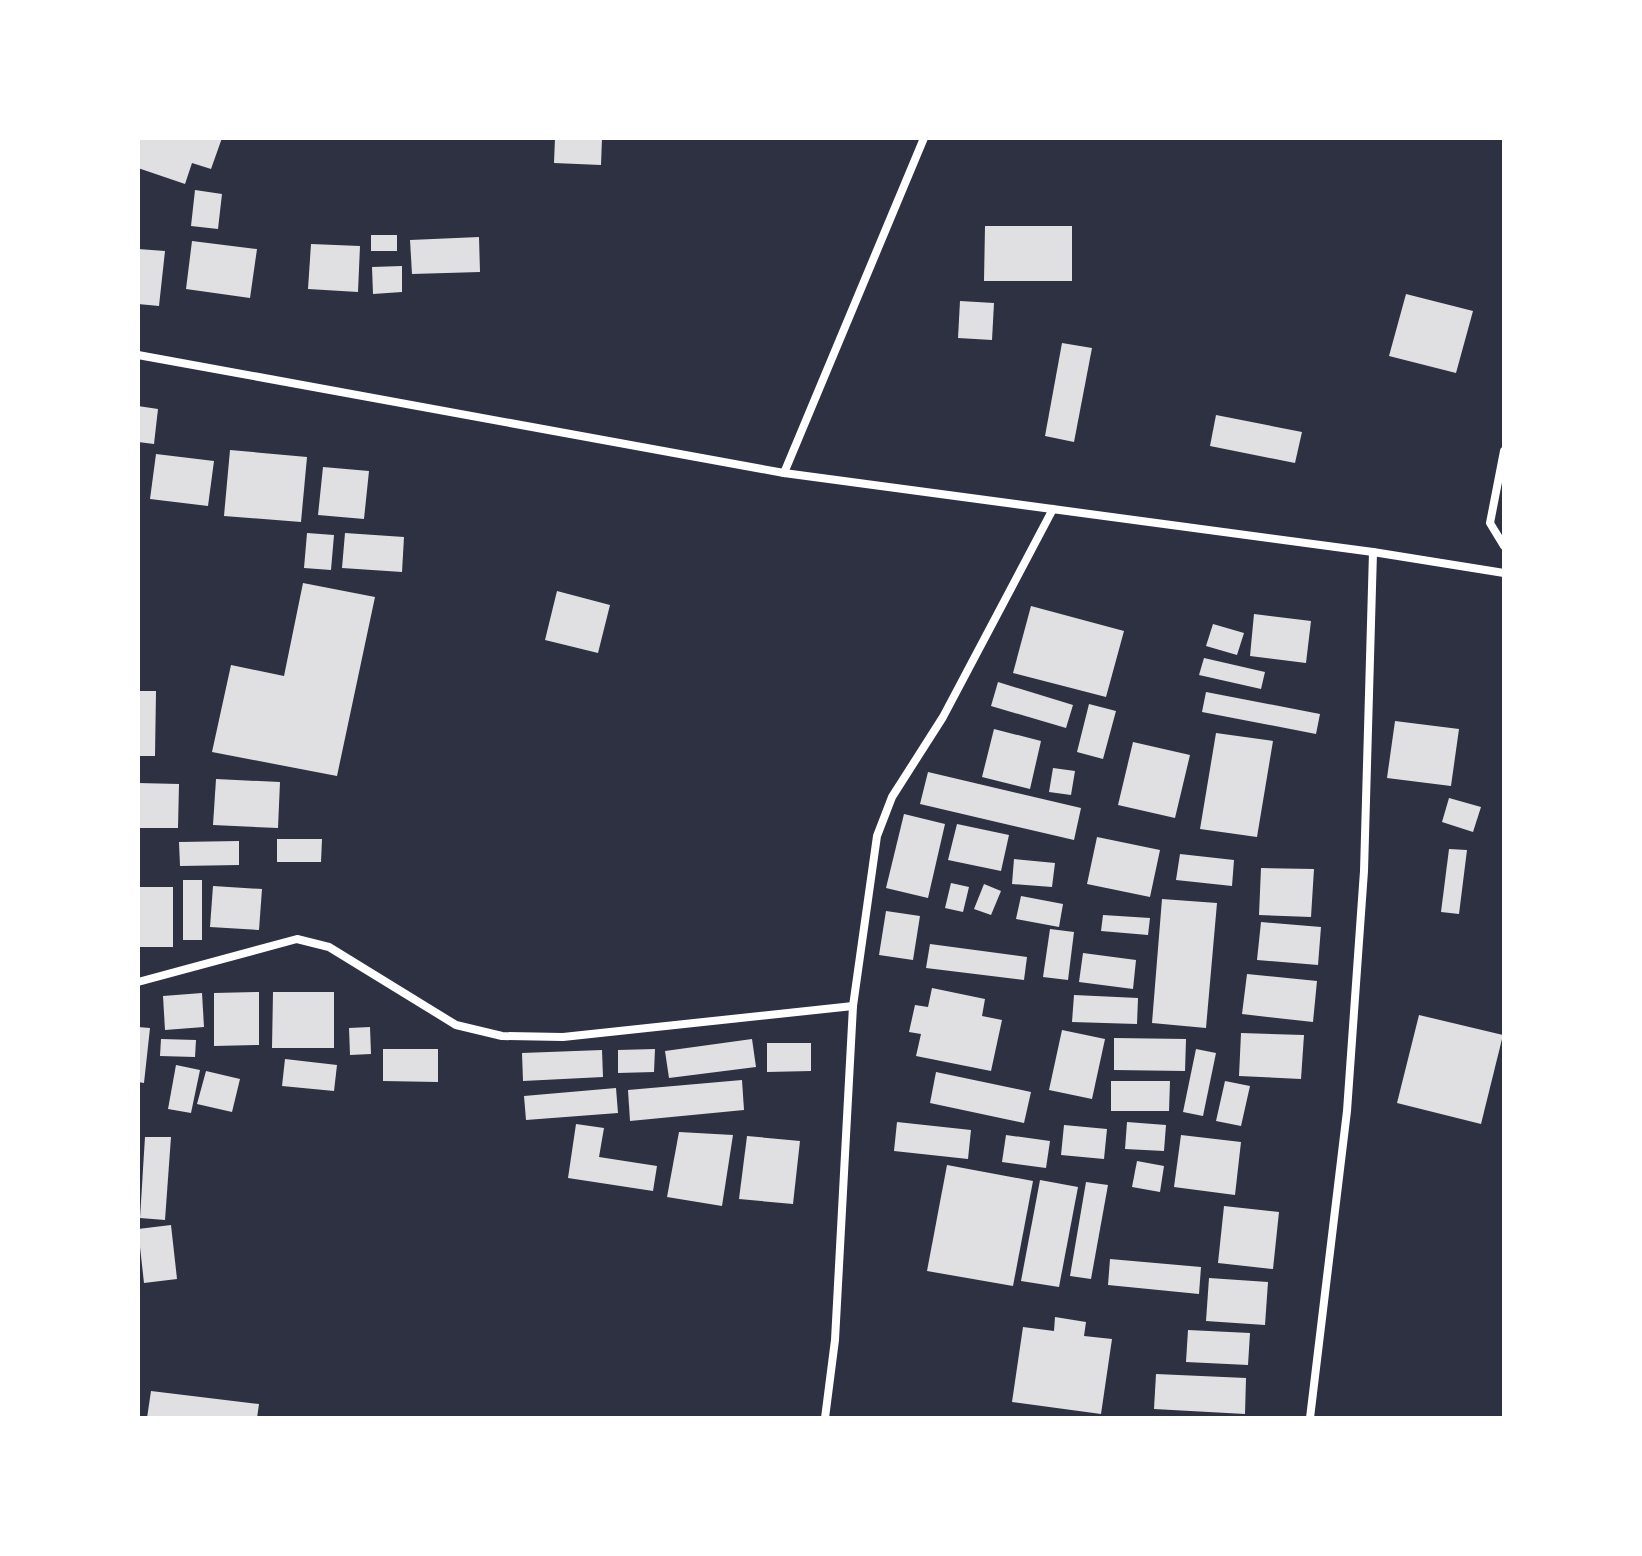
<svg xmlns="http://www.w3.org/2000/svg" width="1642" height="1556" font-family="'Times New Roman',serif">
	<rect width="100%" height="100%" fill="#2d3142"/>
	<g fill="#e0e0e3">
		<polygon points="140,138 222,138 211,169 192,163 185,184 138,168"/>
		<polygon points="555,138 602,138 601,165 554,163"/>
		<polygon points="195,190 222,194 218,229 191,226"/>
		<polygon points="985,226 1072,226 1072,281 984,281"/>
		<rect x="371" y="235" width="26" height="16"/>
		<polygon points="479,237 480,272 412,274 410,240"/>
		<polygon points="192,241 257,249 250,298 186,289"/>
		<polygon points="311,244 360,246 358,292 308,289"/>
		<polygon points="138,249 165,251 159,306 138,304"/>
		<polygon points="402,266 402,292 373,294 372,267"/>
		<polygon points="1406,294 1473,311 1456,373 1389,356"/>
		<polygon points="960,301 994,303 992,340 958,338"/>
		<polygon points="1062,343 1092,348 1074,442 1045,436"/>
		<polygon points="138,406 158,409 154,444 138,442"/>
		<polygon points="1216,415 1302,432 1295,463 1210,446"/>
		<polygon points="230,450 307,457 301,522 224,516"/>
		<polygon points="156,454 214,461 208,506 150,499"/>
		<polygon points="323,467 369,471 364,519 318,515"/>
		<polygon points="307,533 334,535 331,570 304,568"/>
		<polygon points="345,533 404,537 402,572 342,568"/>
		<polygon points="303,583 375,597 337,776 212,752 231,665 284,676"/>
		<polygon points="557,591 610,605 598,653 545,640"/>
		<polygon points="1031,606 1124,631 1106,697 1013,673"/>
		<polygon points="1254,614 1311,621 1306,663 1250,656"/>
		<polygon points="1213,624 1244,633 1237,655 1206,646"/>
		<polygon points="1204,658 1265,672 1261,689 1199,675"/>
		<polygon points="998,682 1073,705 1066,728 991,706"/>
		<polygon points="138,691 156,691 155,756 138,756"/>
		<polygon points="1206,692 1320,714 1316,734 1202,712"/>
		<polygon points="1089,704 1116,711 1103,759 1077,752"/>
		<polygon points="1395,721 1459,729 1451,786 1387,778"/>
		<polygon points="994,729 1041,741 1030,789 982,777"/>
		<polygon points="1216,733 1273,741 1257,837 1200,829"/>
		<polygon points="1133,742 1190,755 1175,818 1118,805"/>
		<polygon points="1053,768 1075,771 1071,795 1049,792"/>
		<polygon points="928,772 1081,808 1074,840 920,804"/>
		<polygon points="216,779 280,782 278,828 213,825"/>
		<polygon points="138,783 179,784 178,828 138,828"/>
		<polygon points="1449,798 1481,807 1473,832 1442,822"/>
		<polygon points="904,814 945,824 928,898 886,888"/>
		<polygon points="957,824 1009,835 1001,871 948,860"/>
		<polygon points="1097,837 1160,850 1150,897 1087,884"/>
		<polygon points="277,839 322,839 321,862 277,862"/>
		<polygon points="239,841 239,865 180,866 179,842"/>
		<polygon points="1449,849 1467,850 1459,914 1441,912"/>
		<polygon points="1180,854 1234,860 1232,886 1176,880"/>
		<polygon points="1014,859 1055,863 1052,887 1012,884"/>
		<polygon points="1261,868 1314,869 1311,917 1259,915"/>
		<rect x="183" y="880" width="19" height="60"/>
		<polygon points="951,883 969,887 963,912 945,908"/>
		<polygon points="984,884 1001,891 991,915 974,909"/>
		<polygon points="213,886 262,889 259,930 210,927"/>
		<rect x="138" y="887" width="35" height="60"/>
		<polygon points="1021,896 1063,904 1059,927 1016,919"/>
		<polygon points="1162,899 1217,903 1206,1028 1152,1023"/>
		<polygon points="886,911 920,916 913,960 879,955"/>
		<polygon points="1103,915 1150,918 1148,935 1101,931"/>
		<polygon points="1261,922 1321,927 1318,965 1257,960"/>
		<polygon points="1050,929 1074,932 1068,980 1043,977"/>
		<polygon points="930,944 1027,957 1024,980 926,968"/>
		<polygon points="1083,953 1136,960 1133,989 1079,982"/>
		<polygon points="1247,974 1317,981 1313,1022 1242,1014"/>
		<polygon points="932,988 985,999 982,1016 1002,1020 991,1071 916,1056 921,1034 909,1032 915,1005 928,1007"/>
		<polygon points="259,992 259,1045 214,1046 214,993"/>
		<polygon points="273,992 334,992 334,1048 272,1048"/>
		<polygon points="202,993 204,1027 165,1030 163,996"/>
		<polygon points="1074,995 1138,998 1137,1024 1072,1022"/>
		<polygon points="1419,1015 1503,1035 1481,1124 1397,1103"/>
		<polygon points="138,1027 150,1028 144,1083 138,1082"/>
		<polygon points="370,1027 371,1054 350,1055 349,1028"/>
		<polygon points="1062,1030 1105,1039 1092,1099 1049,1090"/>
		<polygon points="1241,1033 1304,1035 1301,1079 1239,1076"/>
		<polygon points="1114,1038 1186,1039 1185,1071 1114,1070"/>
		<polygon points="161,1039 196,1040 195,1057 160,1056"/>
		<polygon points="752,1039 756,1067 669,1078 665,1051"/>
		<polygon points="767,1043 811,1043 811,1071 767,1072"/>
		<polygon points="383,1049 438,1049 438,1082 383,1081"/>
		<polygon points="655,1049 654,1072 618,1073 618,1050"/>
		<polygon points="1196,1049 1216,1053 1203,1116 1183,1112"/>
		<polygon points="602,1050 603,1077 523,1081 522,1053"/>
		<polygon points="285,1059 337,1065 334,1091 282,1086"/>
		<polygon points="176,1065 200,1070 191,1113 168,1109"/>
		<polygon points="206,1071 240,1079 232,1112 197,1104"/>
		<polygon points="936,1072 1031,1092 1024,1123 930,1103"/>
		<polygon points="742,1080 744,1110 630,1121 628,1090"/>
		<polygon points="1111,1081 1170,1081 1169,1111 1111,1111"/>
		<polygon points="1225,1081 1250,1086 1241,1126 1216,1121"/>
		<polygon points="616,1088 618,1113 526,1120 524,1096"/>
		<polygon points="897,1122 971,1130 968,1159 894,1151"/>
		<polygon points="1127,1122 1166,1125 1164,1151 1125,1149"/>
		<polygon points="576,1124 604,1128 599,1157 657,1166 653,1191 568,1178"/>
		<polygon points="1064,1125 1107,1129 1104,1159 1061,1155"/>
		<polygon points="679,1132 733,1135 722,1206 667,1197"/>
		<polygon points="1006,1135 1050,1141 1046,1168 1002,1162"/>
		<polygon points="1181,1135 1241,1142 1235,1195 1174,1187"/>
		<polygon points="747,1136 800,1141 793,1204 739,1199"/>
		<polygon points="145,1137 171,1137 165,1220 140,1218"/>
		<polygon points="1137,1161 1164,1166 1160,1192 1132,1187"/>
		<polygon points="947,1165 1033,1181 1013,1286 927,1271"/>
		<polygon points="1040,1180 1078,1187 1059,1287 1021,1281"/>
		<polygon points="1086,1182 1108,1185 1091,1279 1070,1276"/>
		<polygon points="1224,1206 1279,1212 1273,1269 1218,1263"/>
		<polygon points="171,1225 177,1279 144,1283 138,1229"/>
		<polygon points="1110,1259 1201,1267 1199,1294 1108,1285"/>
		<polygon points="1209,1278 1268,1282 1265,1325 1206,1321"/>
		<polygon points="1055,1317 1086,1322 1084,1336 1112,1339 1101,1414 1012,1402 1023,1327 1054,1331"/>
		<polygon points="1188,1330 1250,1333 1248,1365 1186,1362"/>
		<polygon points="1156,1374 1246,1378 1245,1414 1154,1409"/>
		<polygon points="151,1391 259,1404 257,1418 147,1418"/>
	</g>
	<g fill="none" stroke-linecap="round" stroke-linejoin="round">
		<g stroke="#fff" stroke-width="8">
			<polyline points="138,355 784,473 1373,552 1504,573"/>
			<polyline points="1504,451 1490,523 1504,546"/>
			<polyline points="784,473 924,138"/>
			<polyline points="138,982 297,939 329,947 456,1025 502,1036 563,1037 853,1006"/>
			<polyline points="825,1418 835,1340 853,1006 877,836 892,797 943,717 1053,509"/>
			<polyline points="1310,1418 1347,1111 1364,871 1373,552"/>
		</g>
	</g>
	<rect width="1642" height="1556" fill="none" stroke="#ffffff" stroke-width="280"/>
</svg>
